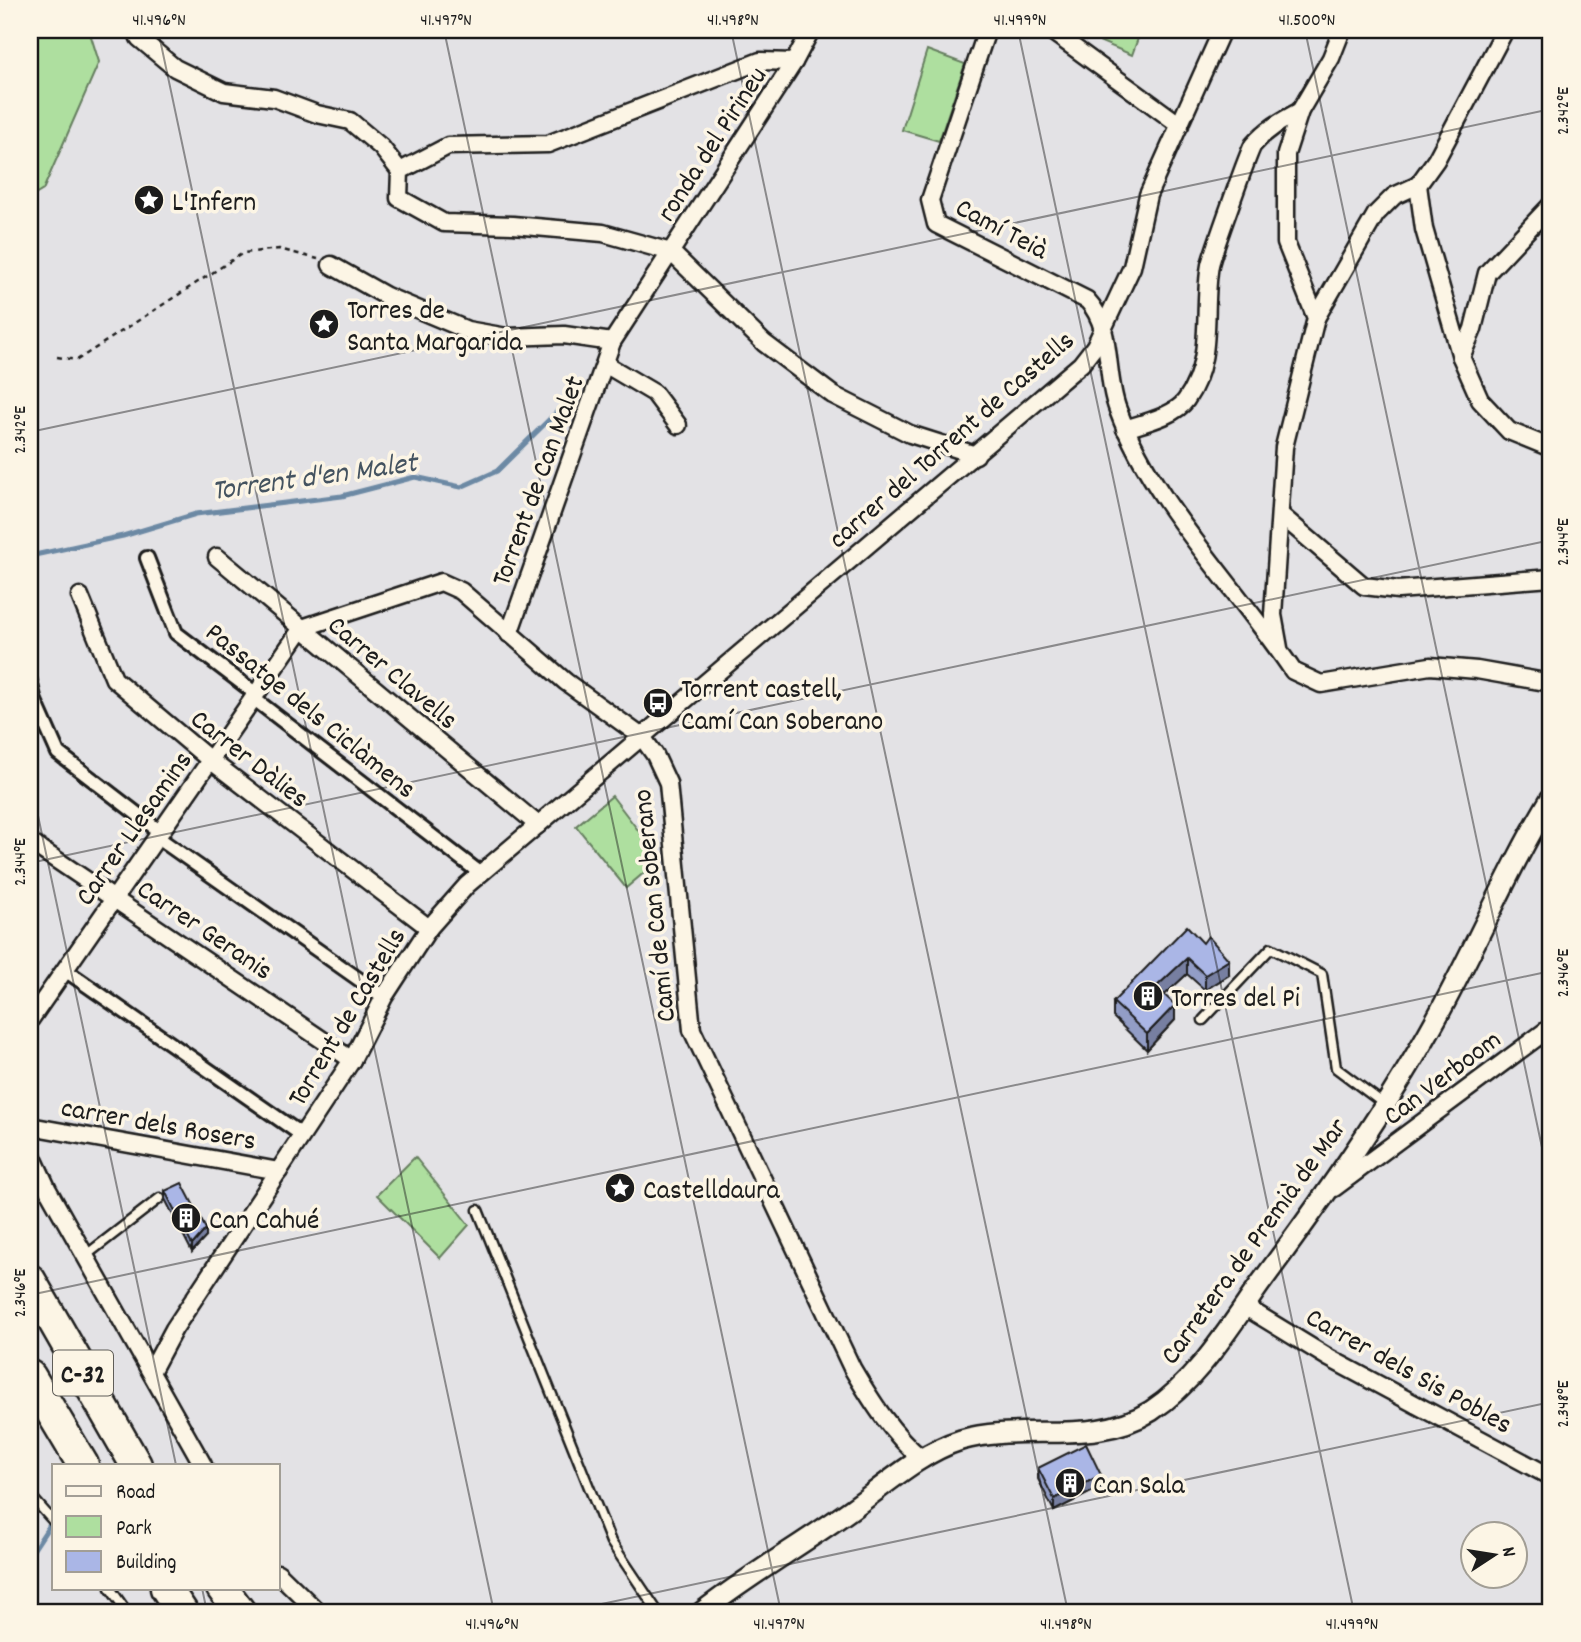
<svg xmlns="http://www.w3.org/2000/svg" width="1581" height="1642" font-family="Dekko,sans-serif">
	<rect width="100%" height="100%" fill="#e3e2e5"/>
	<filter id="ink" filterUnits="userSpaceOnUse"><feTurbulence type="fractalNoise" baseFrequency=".0143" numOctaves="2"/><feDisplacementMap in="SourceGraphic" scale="14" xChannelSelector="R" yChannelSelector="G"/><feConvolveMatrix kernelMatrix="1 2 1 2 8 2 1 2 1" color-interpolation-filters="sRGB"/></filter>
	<g filter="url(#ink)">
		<g fill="#aedf9f" stroke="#657e5e" stroke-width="2">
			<polygon points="30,30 89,30 99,62 43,190 30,198"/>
			<polygon points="1097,30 1141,30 1132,55 1094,39"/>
			<polygon points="927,50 965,64 939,141 902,130"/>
			<polygon points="612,796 660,859 626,888 576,826"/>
			<polygon points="415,1157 469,1225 440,1258 377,1195"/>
		</g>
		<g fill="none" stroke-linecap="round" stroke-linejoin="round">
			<g stroke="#6c89a4" stroke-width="5">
				<polyline points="30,556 123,536 196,514 342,496 415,477 461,487 497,471 574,395"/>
				<polyline points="30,1555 53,1520"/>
			</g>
			<g stroke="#1c1c1c" stroke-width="13">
				<g id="service">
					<polyline points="1203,1020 1271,948 1322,974 1336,1068 1384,1104"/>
					<polyline points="478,1210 611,1542 658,1612"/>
					<polyline points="85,1256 160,1198"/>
					<polyline points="30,1495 54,1522"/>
					<polyline points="110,1588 127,1612"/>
				</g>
			</g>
			<g stroke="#1c1c1c" stroke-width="18">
				<g id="pedestrian">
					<polyline points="147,558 176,633 251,690 253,698 480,873"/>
					<polyline points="30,681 35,701 58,753 154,827 157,837 384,997"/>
					<polyline points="65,970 302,1135"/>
				</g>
			</g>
			<g stroke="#1c1c1c" stroke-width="21">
				<g id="minor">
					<polyline points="136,30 139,38 175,68 224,92 274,98 317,114 350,121 381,147 400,171"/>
					<path d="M 987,30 L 930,200 L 936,224 L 1087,300 C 1114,328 1104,375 1118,410 C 1153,505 1237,587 1293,671 L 1321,684 L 1430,666 L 1477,670 L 1551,683"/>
					<polyline points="1050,30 1180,125"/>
					<polyline points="794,62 760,61 548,144 448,146 400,171 399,198 444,223 513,225 603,233 671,252 764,343 833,395 910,434 976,455"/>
					<polyline points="1418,185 1424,229 1461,357 1480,400 1509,431 1551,448"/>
					<polyline points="1418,185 1436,160 1505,30"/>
					<polyline points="331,265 386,296 467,330 507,337 564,335 612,342"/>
					<polyline points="1316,318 1376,214 1394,196 1418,185"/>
					<polyline points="1461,357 1473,329 1487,273 1551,205"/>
					<polyline points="605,364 654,393 678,425"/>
					<path d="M 1125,429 C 1143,423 1175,416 1186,400 C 1215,359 1202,310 1210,265 C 1212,255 1249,151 1253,145 C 1267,129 1281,121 1300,111"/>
					<polyline points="1282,516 1364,586 1398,590 1551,578"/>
					<polyline points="217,557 538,825"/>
					<polyline points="80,596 114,679 210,760 429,928"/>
					<path d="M 302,628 L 441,582 L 461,591 L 566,682 L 642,737 L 655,755 L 668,783 L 692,1030 L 852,1368 C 872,1402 892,1434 922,1459"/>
					<polyline points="509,634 612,342 794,62 811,30"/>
					<polyline points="1279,648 1273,615 1284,447 1316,318 1286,243 1286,154 1300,111 1331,58 1342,30"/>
					<polyline points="30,842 352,1060"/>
					<polyline points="30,1020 302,628"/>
					<polyline points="30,1126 279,1171"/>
					<polyline points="30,1151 48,1190 203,1465"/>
					<polyline points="1334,1188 1551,1027"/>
					<polyline points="1244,1306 1329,1358 1551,1477"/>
					<polyline points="151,1372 174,1329 352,1060 384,997 429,928 467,885 1081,364 1095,346 1132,267 1148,195 1222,30"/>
					<polyline points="278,1573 318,1612"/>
				</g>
			</g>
			<g stroke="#1c1c1c" stroke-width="24">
				<path id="tertiary" d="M 702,1612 C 748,1576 798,1547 846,1513 C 882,1488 919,1453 961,1440 C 1022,1422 1094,1447 1151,1411 C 1197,1381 1229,1328 1260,1284 C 1323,1199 1385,1112 1436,1019 C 1476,947 1508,869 1551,798"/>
			</g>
			<g stroke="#1c1c1c" stroke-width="35">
				<g id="motorway">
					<polyline points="30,1280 136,1465"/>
					<polyline points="30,1376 83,1465"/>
					<polyline points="166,1588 182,1612"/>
					<polyline points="222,1588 240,1612"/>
				</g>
			</g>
			<polyline stroke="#1c1c1c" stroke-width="2.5" stroke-dasharray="5 5" stroke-linecap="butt" points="57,357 77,360 243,253 279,249 318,259"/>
			<use href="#service" stroke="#fcf5e5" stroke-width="8"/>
			<use href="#pedestrian" stroke="#fcf5e5" stroke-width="12"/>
			<use href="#minor" stroke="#fcf5e5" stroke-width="16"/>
			<use href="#tertiary" stroke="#fcf5e5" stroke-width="19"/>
			<use href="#motorway" stroke="#fcf5e5" stroke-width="30"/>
		</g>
		<g fill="#929dc6" stroke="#1c1c1c" stroke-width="2">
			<polygon points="1203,943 1229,975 1205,990 1187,974 1164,995 1175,1020 1147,1050 1113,1017 1113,1002"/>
			<polygon points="165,1191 206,1237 192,1252 165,1199"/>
			<polygon points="1038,1468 1101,1487 1054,1511 1038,1479"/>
		</g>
		<g fill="#777fa1" stroke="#1c1c1c" stroke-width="2">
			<polygon points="1187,958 1187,974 1156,1003 1156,987"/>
			<polygon points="1229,960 1229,975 1205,990 1205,975"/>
			<polygon points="1175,1005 1175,1020 1147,1050 1147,1034"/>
			<polygon points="206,1229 206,1237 192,1252 192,1245"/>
			<polygon points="1101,1475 1101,1487 1054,1511 1054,1499"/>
		</g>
		<g fill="#aab6e6" stroke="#1c1c1c" stroke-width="2">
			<polygon points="1187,926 1203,943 1208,936 1229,960 1205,975 1187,958 1156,987 1175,1005 1147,1034 1113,1002"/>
			<polygon points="182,1183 206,1229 192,1245 165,1191"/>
			<polygon points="1086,1444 1101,1475 1054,1499 1038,1468"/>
		</g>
	</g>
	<path fill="none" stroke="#1c1c1c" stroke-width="2" stroke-opacity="0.45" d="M 158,30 L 494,1612M 444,30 L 781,1612M 731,30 L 1068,1612M 1018,30 L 1354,1612M 1305,30 L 1551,1190M 30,432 L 1551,109M 30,778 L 176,1465M 30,863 L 1551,540M 30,1295 L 1551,971M 202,1588 L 207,1612M 564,1612 L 1551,1402"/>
	<defs>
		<g id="sight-disc" transform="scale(1.575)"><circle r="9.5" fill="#1c1c1c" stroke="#fcf5e5"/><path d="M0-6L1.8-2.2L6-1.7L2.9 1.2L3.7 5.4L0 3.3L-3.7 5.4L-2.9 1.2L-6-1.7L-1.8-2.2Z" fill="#fff"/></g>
		<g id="bus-disc" transform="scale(1.575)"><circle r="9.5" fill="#1c1c1c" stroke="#fcf5e5"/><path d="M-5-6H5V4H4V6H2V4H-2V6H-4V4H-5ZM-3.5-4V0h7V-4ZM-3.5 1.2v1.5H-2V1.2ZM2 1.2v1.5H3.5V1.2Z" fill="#fff"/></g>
		<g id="building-disc" transform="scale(1.575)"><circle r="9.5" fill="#1c1c1c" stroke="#fcf5e5"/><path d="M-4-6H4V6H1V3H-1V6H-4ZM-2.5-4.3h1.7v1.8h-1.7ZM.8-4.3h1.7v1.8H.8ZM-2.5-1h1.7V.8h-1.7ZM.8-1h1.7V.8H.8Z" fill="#fff"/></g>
	</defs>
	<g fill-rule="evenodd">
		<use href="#sight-disc" x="149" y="200"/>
		<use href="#sight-disc" x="324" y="324"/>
		<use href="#bus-disc" x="658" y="703"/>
		<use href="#building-disc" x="1148" y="996"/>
		<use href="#sight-disc" x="620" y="1188"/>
		<use href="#building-disc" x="186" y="1218"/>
		<use href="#building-disc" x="1070" y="1483"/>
	</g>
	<g text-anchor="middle" stroke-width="7" stroke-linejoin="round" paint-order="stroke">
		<rect fill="#fcf5e5" stroke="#5f5d58" stroke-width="2" x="53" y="1350.5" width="60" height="45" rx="5"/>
		<g font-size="26" font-weight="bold" fill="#1c1c1c">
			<text x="83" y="1382">C-32</text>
		</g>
		<g font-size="28" fill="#1c1c1c" stroke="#fcf5e5">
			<text transform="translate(710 143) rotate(-57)" y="10">ronda del Pirineu</text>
			<text transform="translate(1003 227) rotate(28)" y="10">Camí Teià</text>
			<text transform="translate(950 438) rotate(-41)" y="10">carrer del Torrent de Castells</text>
			<text transform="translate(536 480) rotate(-70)" y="10">Torrent de Can Malet</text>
			<text transform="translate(394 671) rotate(40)" y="10">Carrer Clavells</text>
			<text transform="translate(312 709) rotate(39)" y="10">Passatge dels Ciclàmens</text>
			<text transform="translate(251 757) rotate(38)" y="10">Carrer Dàlies</text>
			<text transform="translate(132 827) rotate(-55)" y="10">Carrer Llesamins</text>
			<text transform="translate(652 906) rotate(-96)" y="10">Camí de Can Soberano</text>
			<text transform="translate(206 928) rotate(34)" y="10">Carrer Geranis</text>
			<text transform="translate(345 1016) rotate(-59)" y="10">Torrent de Castells</text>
			<text transform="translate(1441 1076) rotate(-37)" y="10">Can Verboom</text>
			<text transform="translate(159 1122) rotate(10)" y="10">carrer dels Rosers</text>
			<text transform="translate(1252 1240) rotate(-54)" y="10">Carretera de Premià de Mar</text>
			<text transform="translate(1410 1369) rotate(29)" y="10">Carrer dels Sis Pobles</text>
		</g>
		<g font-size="28" fill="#1c1c1c" stroke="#fcf5e5" text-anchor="start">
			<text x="172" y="210">L'Infern</text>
			<text x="347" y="318">Torres de<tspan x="347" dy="32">Santa Margarida</tspan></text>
			<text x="681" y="697">Torrent castell,<tspan x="681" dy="32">Camí Can Soberano</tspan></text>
			<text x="1171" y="1006">Torres del Pi</text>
			<text x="643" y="1198">Castelldaura</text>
			<text x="209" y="1228">Can Cahué</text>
			<text x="1093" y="1493">Can Sala</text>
		</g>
		<g font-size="30" font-style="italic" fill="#445360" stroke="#fcf5e5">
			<text transform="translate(314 475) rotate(-8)" y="10">Torrent d'en Malet</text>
		</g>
	</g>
	<rect width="1581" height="1642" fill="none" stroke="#fcf5e5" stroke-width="77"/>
	<rect x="52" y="1464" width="228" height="126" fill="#fcf5e5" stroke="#a29e95" stroke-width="2"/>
	<rect x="66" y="1486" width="35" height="10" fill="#fcf5e5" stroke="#a29e95" stroke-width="2"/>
	<text x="116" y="1498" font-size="21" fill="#1c1c1c">Road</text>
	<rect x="66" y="1516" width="35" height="21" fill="#aedf9f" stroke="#a29e95" stroke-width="2"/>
	<text x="116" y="1534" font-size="21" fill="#1c1c1c">Park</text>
	<rect x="66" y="1551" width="35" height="21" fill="#aab6e6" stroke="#a29e95" stroke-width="2"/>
	<text x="116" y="1568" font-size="21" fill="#1c1c1c">Building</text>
	<g transform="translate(1494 1555) rotate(78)"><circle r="33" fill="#fcf5e5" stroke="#a29e95" stroke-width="2"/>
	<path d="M0-5L12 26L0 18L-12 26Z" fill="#1c1c1c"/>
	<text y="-10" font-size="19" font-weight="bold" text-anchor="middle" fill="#1c1c1c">N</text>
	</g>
	<rect x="38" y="38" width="1504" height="1566" fill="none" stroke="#1c1c1c" stroke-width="2.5"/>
	<g font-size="18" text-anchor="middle" fill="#1c1c1c">
		<text x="159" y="25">41.496°N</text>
		<text x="446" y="25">41.497°N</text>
		<text x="733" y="25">41.498°N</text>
		<text x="1020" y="25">41.499°N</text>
		<text x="1307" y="25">41.500°N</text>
		<text transform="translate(1562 111) rotate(-90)" y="6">2.342°E</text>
		<text transform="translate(19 430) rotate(-90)" y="6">2.342°E</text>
		<text transform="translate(1562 542) rotate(-90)" y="6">2.344°E</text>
		<text transform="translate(19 862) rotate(-90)" y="6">2.344°E</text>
		<text transform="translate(1562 973) rotate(-90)" y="6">2.346°E</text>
		<text transform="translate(19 1293) rotate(-90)" y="6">2.346°E</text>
		<text transform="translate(1562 1404) rotate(-90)" y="6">2.348°E</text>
		<text x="492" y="1629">41.496°N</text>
		<text x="779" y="1629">41.497°N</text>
		<text x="1066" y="1629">41.498°N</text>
		<text x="1352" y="1629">41.499°N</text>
	</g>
</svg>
